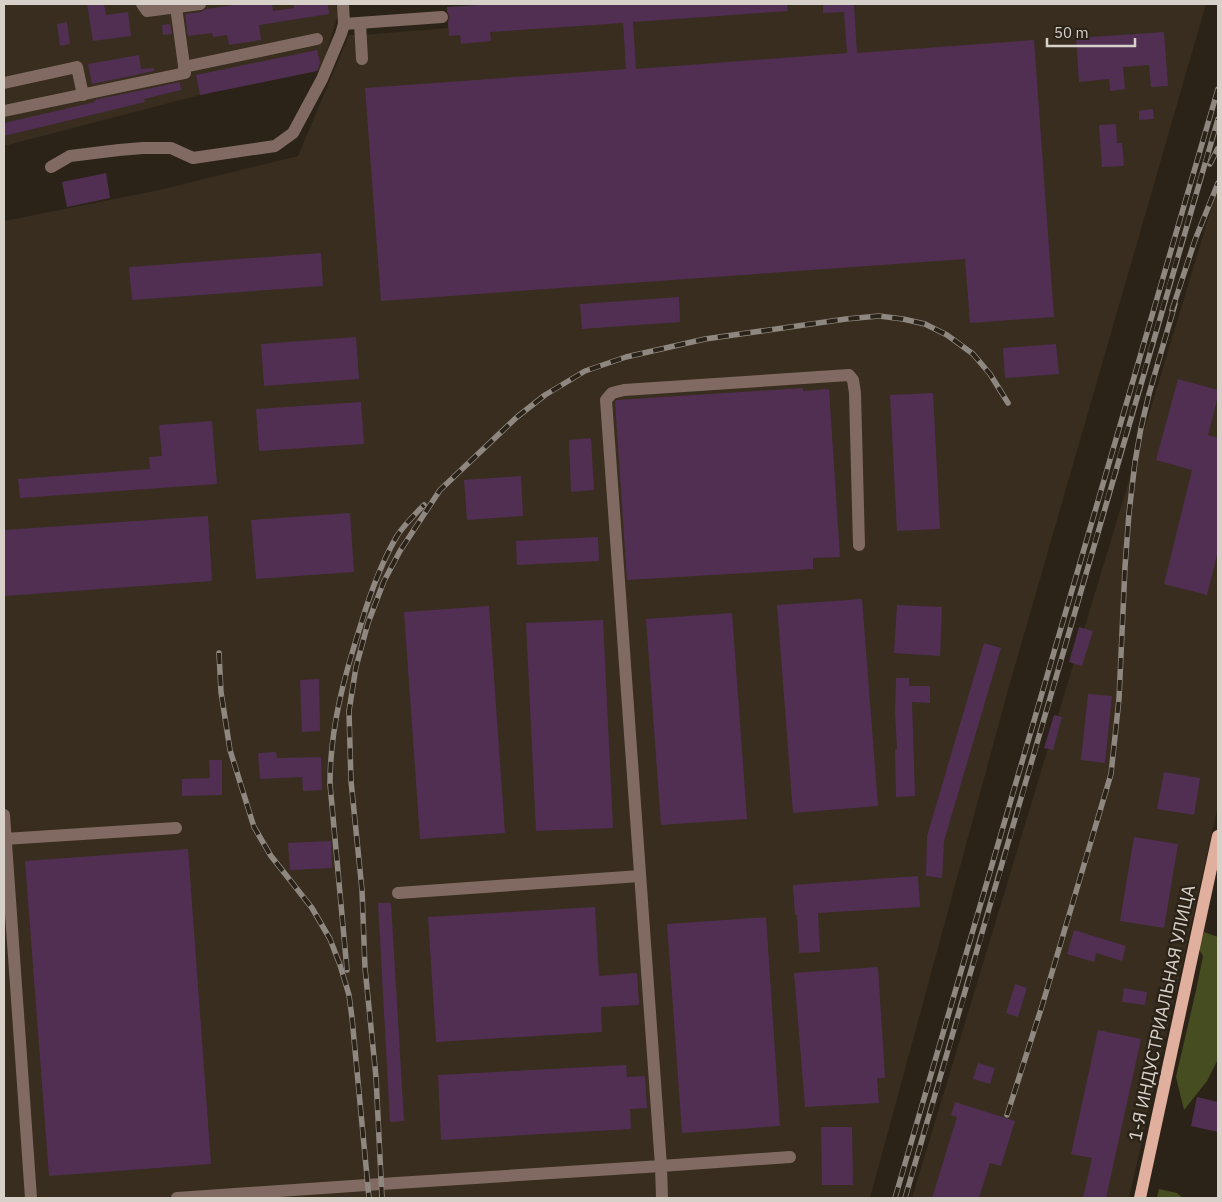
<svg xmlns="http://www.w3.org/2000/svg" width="1222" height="1202" font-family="'IBM Plex Sans',sans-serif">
	<rect width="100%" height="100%" fill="#2b2318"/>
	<g fill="#382d1e">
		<polygon points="4,4 337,4 338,15 321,70 200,95 4,146"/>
		<polygon points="497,4 1206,4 1010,683 870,1198 4,1198 4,221 159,190 298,156 349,35 361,35 448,28 447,7"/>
		<polygon points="1218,186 1218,806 1129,1198 912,1198"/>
	</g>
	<g fill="#464d20">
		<polygon points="1204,932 1218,937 1218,1059 1207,1081 1184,1110 1176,1077 1197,986 1203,956 1199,949"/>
		<polygon points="1159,1189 1177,1193 1183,1198 1157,1198"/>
	</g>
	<g fill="#502f53">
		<polygon points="87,4 104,4 106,15 128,12 131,36 93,41"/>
		<polygon points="240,4 272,4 273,11 294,8 293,4 328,4 329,14 259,25 261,40 229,45 227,35 213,37 212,33 188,36 185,14 201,12 206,9"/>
		<polygon points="497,4 787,4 788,11 633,22 636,69 847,53 844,12 823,13 823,4 854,4 857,53 1034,40 1054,317 970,323 965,259 381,301 365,88 626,69 623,23 490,32 491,41 461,44 460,35 449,36 448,22 450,17 447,11 447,7"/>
		<polygon points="67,22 70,44 60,46 57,24"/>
		<polygon points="170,24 172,34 163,35 162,25"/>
		<polygon points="1164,32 1168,86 1151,87 1149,65 1123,67 1125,89 1110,91 1109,79 1079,82 1076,38"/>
		<polygon points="317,50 320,63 317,71 200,95 196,75"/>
		<polygon points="139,55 141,69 154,68 154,71 92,84 88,64"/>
		<polygon points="180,82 181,90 144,99 145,102 4,136 4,123 95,102 94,100"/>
		<polygon points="1153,109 1154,119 1139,120 1139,111"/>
		<polygon points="1116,124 1117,143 1122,143 1124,166 1102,167 1099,125"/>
		<polygon points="106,173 110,198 67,207 62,182"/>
		<polygon points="321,253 323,286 132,300 129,267"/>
		<polygon points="679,297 680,322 582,329 580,304"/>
		<polygon points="356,337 359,379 264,386 261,344"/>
		<polygon points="1056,344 1059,374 1005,378 1003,348"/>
		<polygon points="1178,379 1218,390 1218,396 1208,435 1218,438 1218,551 1207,595 1164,584 1192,470 1156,460"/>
		<polygon points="803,388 803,391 829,389 840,557 813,558 813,569 627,580 615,402 616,400"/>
		<polygon points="933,393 940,529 897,531 890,395"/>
		<polygon points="361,402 364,444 259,451 256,409"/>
		<polygon points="212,421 217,484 20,498 18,479 150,469 149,457 162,456 159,425"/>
		<polygon points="591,438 594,490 571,492 569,440"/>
		<polygon points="521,476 523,516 467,520 464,480"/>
		<polygon points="350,513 354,572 256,579 251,520"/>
		<polygon points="208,516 212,581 4,596 4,530"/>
		<polygon points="598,537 599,561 517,565 516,541"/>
		<polygon points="862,599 878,806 793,813 777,605"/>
		<polygon points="897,605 942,607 940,656 894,653"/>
		<polygon points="489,606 505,833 420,839 404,612"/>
		<polygon points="732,613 747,819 661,825 646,619"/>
		<polygon points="603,620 613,828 536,831 526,623"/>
		<polygon points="1079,627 1093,631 1082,666 1069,662"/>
		<polygon points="984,643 1001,648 944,841 942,878 926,876 927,836"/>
		<polygon points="896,678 909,678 909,686 930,686 930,703 912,702 915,796 896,797 895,749 897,749 895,713"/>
		<polygon points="319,679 320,731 302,732 300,680"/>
		<polygon points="1088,694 1112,696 1105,763 1081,760"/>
		<polygon points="1054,715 1062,717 1053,750 1044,748"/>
		<polygon points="276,752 277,758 321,757 322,790 303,791 302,777 260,779 258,753"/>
		<polygon points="209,760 222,760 222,795 182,796 182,779 210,778"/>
		<polygon points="1164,772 1200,778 1194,815 1157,809"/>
		<polygon points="1134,837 1178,844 1164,928 1120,921"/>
		<polygon points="331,841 332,868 290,870 288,843"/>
		<polygon points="188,849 211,1164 49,1176 25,861"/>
		<polygon points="918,876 920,907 818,913 820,952 799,953 797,915 795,915 793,885"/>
		<polygon points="378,903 391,903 404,1121 390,1122"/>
		<polygon points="595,907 599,976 637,973 639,1005 601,1007 602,1032 436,1042 428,917"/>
		<polygon points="766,917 780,1126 682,1133 667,924"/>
		<polygon points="1074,930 1126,946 1122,961 1096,953 1094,962 1067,954"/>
		<polygon points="878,967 885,1078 877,1078 879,1103 805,1107 794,973"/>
		<polygon points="1015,984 1027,988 1018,1017 1006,1013"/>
		<polygon points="1124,988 1147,992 1145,1005 1122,1002"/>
		<polygon points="1098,1030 1141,1039 1106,1198 1083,1198 1092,1158 1071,1154"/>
		<polygon points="978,1063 995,1068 990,1084 973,1079"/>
		<polygon points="626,1065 627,1077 645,1076 647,1108 630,1109 631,1129 441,1140 438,1075"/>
		<polygon points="1197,1097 1218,1102 1218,1132 1191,1126"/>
		<polygon points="955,1102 1015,1121 1001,1166 990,1163 979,1198 932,1198 957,1117 951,1115"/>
		<polygon points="821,1127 852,1127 853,1185 822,1185"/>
	</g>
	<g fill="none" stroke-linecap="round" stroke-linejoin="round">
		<g stroke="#816a61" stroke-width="12">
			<polyline points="142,4 147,11 200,4"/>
			<polyline points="360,23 362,59"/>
			<polyline points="344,24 442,17"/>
			<polyline points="184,67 317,39"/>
			<polyline points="4,83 77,67 83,95"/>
			<polyline points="4,111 185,73 176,7"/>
			<polyline points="51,167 70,156 119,150 143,148 171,148 193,158 275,146 293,133 322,79 341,34 344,24 343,4"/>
			<polyline points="4,815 31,1198"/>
			<polyline points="4,839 176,828"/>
			<polyline points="398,893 640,876"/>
			<polyline points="177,1198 381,1184 661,1166 606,400 612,393 624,390 849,375 853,380 855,393 859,545"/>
			<polyline points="662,1198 661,1166 790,1157"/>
		</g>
		<polyline stroke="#e0af9d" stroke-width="12" points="1140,1198 1218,836"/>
		<g stroke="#8f8880" stroke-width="5.5">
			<g id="rail">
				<polyline points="1210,164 1218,148"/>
				<polyline points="1172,310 1195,240 1218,183"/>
				<polyline points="219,653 221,692 230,750 254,827 271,856 312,908 330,939 340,965 349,995 352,1018 369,1198"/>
				<path d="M 347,970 L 330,784 C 330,728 344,677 361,624 C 370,594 381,563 397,536 C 404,525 415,514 424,505"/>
				<polyline points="1007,1115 1042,1006 1111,774 1119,699 1125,567 1129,513 1135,462 1141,428 1149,394 1175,304"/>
				<polyline points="382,1198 376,1077 365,968 362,890 351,781 349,711 356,667 368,623 384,581 400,551 440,490 517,417 545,395 585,371 626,357 705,339 846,319 879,316 903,319 925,324 947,335 973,354 990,374 1008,403"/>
				<polyline points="895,1198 1218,89"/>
				<path d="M 905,1198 C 1011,839 1112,478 1218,119"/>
			</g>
		</g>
		<use href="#rail" stroke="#2b2318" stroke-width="4" stroke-dasharray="11" stroke-linecap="butt"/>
	</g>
	<g text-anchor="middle" stroke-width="5" stroke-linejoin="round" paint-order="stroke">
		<g font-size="18" fill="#d7d1ca" stroke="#2b2318">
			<text transform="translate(1162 1013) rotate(-78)" y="6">1-Я ИНДУСТРИАЛЬНАЯ УЛИЦА</text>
		</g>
	</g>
	<rect width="1222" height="1202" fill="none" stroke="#d7d1ca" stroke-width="10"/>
	<path d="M1047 38v8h88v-8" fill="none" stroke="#d7d1ca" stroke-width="2.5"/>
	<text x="1054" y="38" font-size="15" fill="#d7d1ca" stroke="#2b2318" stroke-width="4" paint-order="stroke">50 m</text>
</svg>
